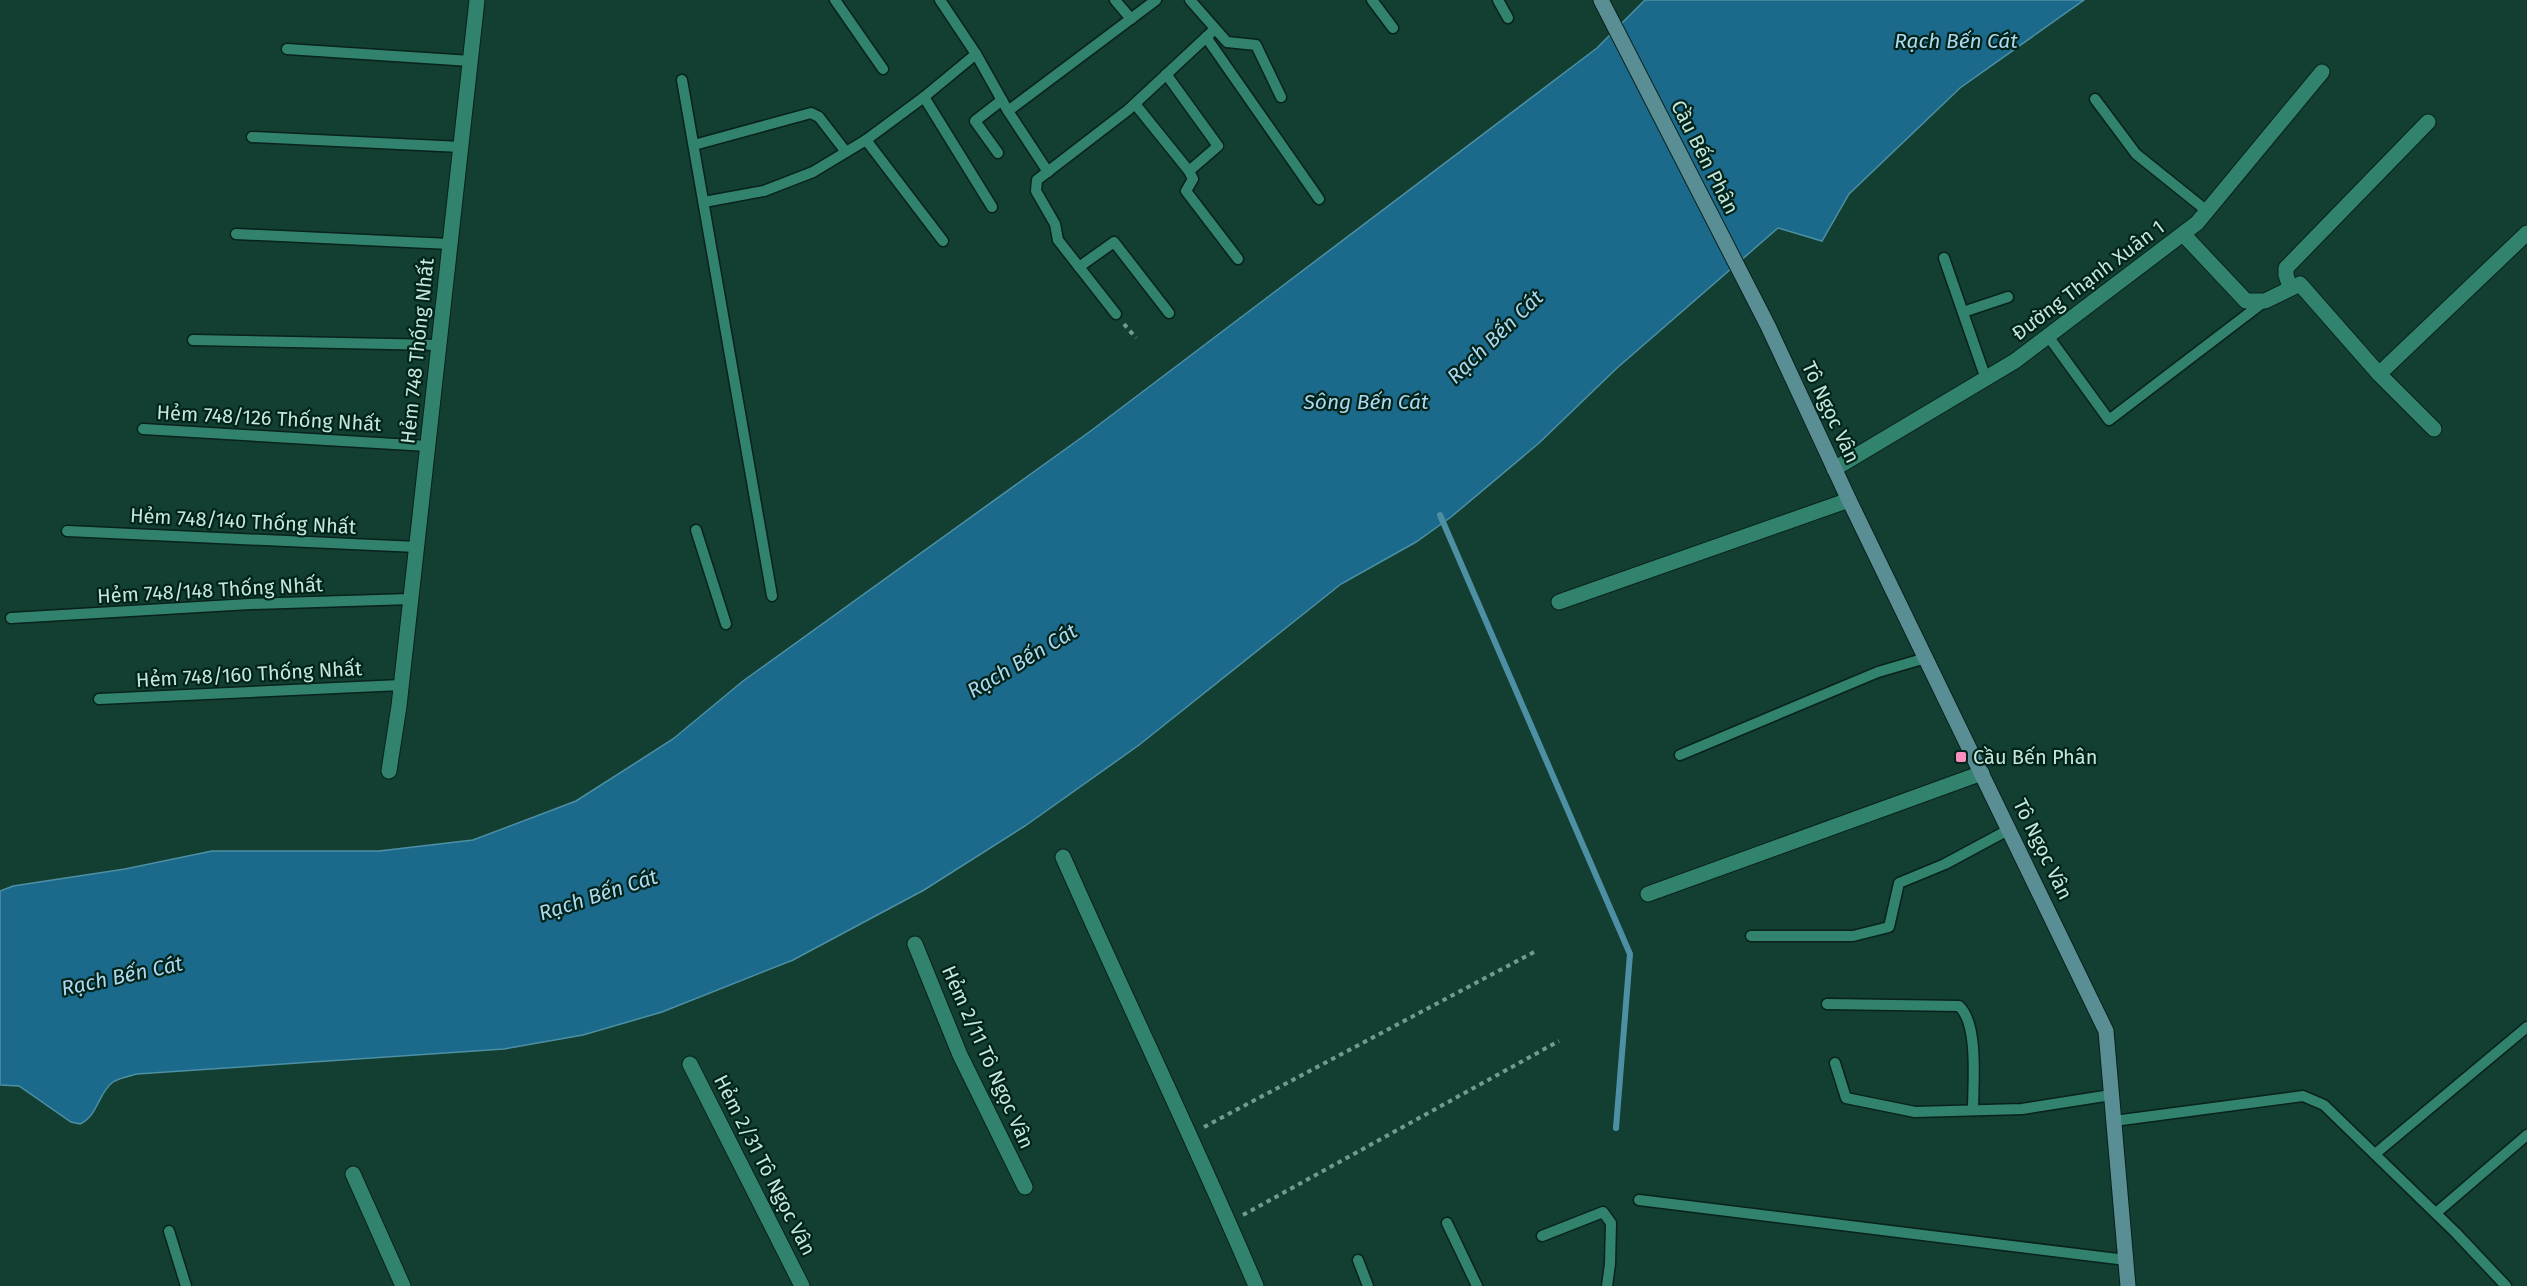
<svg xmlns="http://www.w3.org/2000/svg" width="2527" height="1286" font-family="'Fira Sans',sans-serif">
	<rect width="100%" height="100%" fill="#133e32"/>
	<path fill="#1b6a8c" stroke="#4d90a4" stroke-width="1.5" d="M 1645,0 L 2084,0 L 1960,88 L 1849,194 L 1822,241 L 1778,228 L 1617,368 L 1539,443 L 1451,517 L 1416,542 L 1341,584 L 1139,745 L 1025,826 L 924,890 L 793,960 L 662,1012 L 583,1035 L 504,1049 L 137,1074 C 130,1076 119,1078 113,1082 C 98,1093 98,1116 80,1124 L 71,1122 L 19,1086 L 0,1085 L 0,891 L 13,886 L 125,869 L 212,851 L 379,851 L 473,840 L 576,801 L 673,739 L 743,681 L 1092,430 L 1597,48 Z"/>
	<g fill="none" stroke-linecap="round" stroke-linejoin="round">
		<polyline stroke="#4d90a4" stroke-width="6" points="1440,515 1630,954 1616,1128"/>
		<g stroke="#09221b" stroke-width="13">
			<g id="service">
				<polyline points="835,0 883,69"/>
				<polyline points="940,0 976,54 1008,111 1048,172"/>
				<polyline points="1115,0 1131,19"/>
				<polyline points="1190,0 1227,42 1256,45 1281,97"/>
				<polyline points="1372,0 1393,28"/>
				<polyline points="1498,0 1508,18"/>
				<polyline points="1206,37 1319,199"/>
				<polyline points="287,49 471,61"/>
				<polyline points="1166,74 1218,146 1189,171"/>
				<polyline points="682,80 772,596"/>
				<polyline points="924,97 992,207"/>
				<polyline points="2095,99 2136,154 2207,211"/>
				<polyline points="1135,104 1189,171 1193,179 1186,191 1238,259"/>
				<polyline points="1008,111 1156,0"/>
				<polyline points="252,137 461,147"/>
				<polyline points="694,145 811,113 819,117 846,152"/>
				<polyline points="998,153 975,121 1002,100"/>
				<polyline points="704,202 764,191 813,172 866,140"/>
				<polyline points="236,234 450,244"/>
				<polyline points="943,241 866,140 924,97 976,54"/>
				<polyline points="1944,258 1986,379"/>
				<polyline points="1079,267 1114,242 1169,313"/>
				<polyline points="1963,312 2008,297"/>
				<polyline points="1116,314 1058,240 1055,224 1036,191 1037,180 1128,110 1215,29"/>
				<polyline points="2048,336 2109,420 2265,301"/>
				<polyline points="193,340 439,345"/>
				<polyline points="143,429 428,446"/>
				<polyline points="696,530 726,624"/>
				<polyline points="67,531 417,547"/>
				<polyline points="11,618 250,604 411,599"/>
				<polyline points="99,699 401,685"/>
				<polyline points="1680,755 1878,672 1926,658"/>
				<polyline points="1751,936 1853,936 1889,927 1899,883 1945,864 2010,829"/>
				<path d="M 1827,1004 L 1959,1006 C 1979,1024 1973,1084 1973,1110"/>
				<polyline points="1835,1063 1846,1098 1915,1112 2022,1109 2111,1095"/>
				<polyline points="2114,1121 2303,1096 2324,1105 2456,1233 2506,1286"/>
				<polyline points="2375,1154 2527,1027"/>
				<polyline points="1639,1200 2126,1260"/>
				<polyline points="2436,1213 2527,1135"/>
				<polyline points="1447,1223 1477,1286"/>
				<polyline points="169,1231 186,1286"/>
				<polyline points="1542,1236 1603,1212 1611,1223 1610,1264 1607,1286"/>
				<polyline points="1358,1260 1368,1286"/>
			</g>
		</g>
		<g stroke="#09221b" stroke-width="17">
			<g id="minor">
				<polyline points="2183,234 2246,301 2265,301 2300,284 2379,374 2434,429"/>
				<polyline points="2290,287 2286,275 2286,268 2428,122"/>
				<polyline points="2379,374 2527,233"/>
				<polyline points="1834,469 2015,361 2197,223 2322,72"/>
				<polyline points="1559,602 1849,500"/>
				<polyline points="389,771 399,706 477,0"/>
				<path d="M 1063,857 C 1126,1000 1195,1142 1256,1286"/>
				<polyline points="1648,894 1982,773"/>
				<polyline points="915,944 960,1055 1025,1187"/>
				<polyline points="690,1064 802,1286"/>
				<polyline points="353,1174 403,1286"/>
			</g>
		</g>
		<g stroke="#09221b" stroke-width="17">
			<polyline id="secondary" points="1601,0 1768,326 1849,500 2106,1031 2128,1286"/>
		</g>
		<g stroke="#729a8d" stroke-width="4" stroke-dasharray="4.5 4.5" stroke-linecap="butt">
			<polyline points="1124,324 1136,338"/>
			<polyline points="1204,1127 1536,951"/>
			<polyline points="1243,1215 1559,1041"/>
		</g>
		<use href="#service" stroke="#32836d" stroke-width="10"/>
		<use href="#minor" stroke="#32836d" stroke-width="15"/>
		<use href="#secondary" stroke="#5a8e95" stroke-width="15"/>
	</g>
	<rect fill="#fc8fc1" stroke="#01231a" stroke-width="2" x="1955" y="751" width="12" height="12" rx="3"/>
	<g text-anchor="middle" stroke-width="4.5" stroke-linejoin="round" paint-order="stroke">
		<g font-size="20" fill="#c3e8db" stroke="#01231a">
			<text transform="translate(1705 157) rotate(63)" y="7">Cầu Bến Phân</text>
			<text transform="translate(2088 280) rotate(-37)" y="7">Đường Thạnh Xuân 1</text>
			<text transform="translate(417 351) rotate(-84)" y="7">Hẻm 748 Thống Nhất</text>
			<text transform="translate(1831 412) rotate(65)" y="7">Tô Ngọc Vân</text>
			<text transform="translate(269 418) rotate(3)" y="7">Hẻm 748/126 Thống Nhất</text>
			<text transform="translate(243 521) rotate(3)" y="7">Hẻm 748/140 Thống Nhất</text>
			<text transform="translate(210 590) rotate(-3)" y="7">Hẻm 748/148 Thống Nhất</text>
			<text transform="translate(249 674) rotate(-3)" y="7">Hẻm 748/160 Thống Nhất</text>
			<text transform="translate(2043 849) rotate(64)" y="7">Tô Ngọc Vân</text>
			<text transform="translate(988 1057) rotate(66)" y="7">Hẻm 2/11 Tô Ngọc Vân</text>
			<text transform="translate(765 1165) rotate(63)" y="7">Hẻm 2/31 Tô Ngọc Vân</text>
		</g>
		<g font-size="20" fill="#c3e8db" stroke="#01231a" text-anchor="start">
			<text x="1973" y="764">Cầu Bến Phân</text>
		</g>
		<g font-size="21" font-style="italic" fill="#acd8f0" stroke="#01231a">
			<text x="1956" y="48">Rạch Bến Cát</text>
			<text transform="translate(1495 337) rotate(-44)" y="7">Rạch Bến Cát</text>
			<text x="1366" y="409">Sông Bến Cát</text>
			<text transform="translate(1022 661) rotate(-31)" y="7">Rạch Bến Cát</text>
			<text transform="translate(598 895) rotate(-18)" y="7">Rạch Bến Cát</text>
			<text transform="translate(122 976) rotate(-12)" y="7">Rạch Bến Cát</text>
		</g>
	</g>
</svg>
